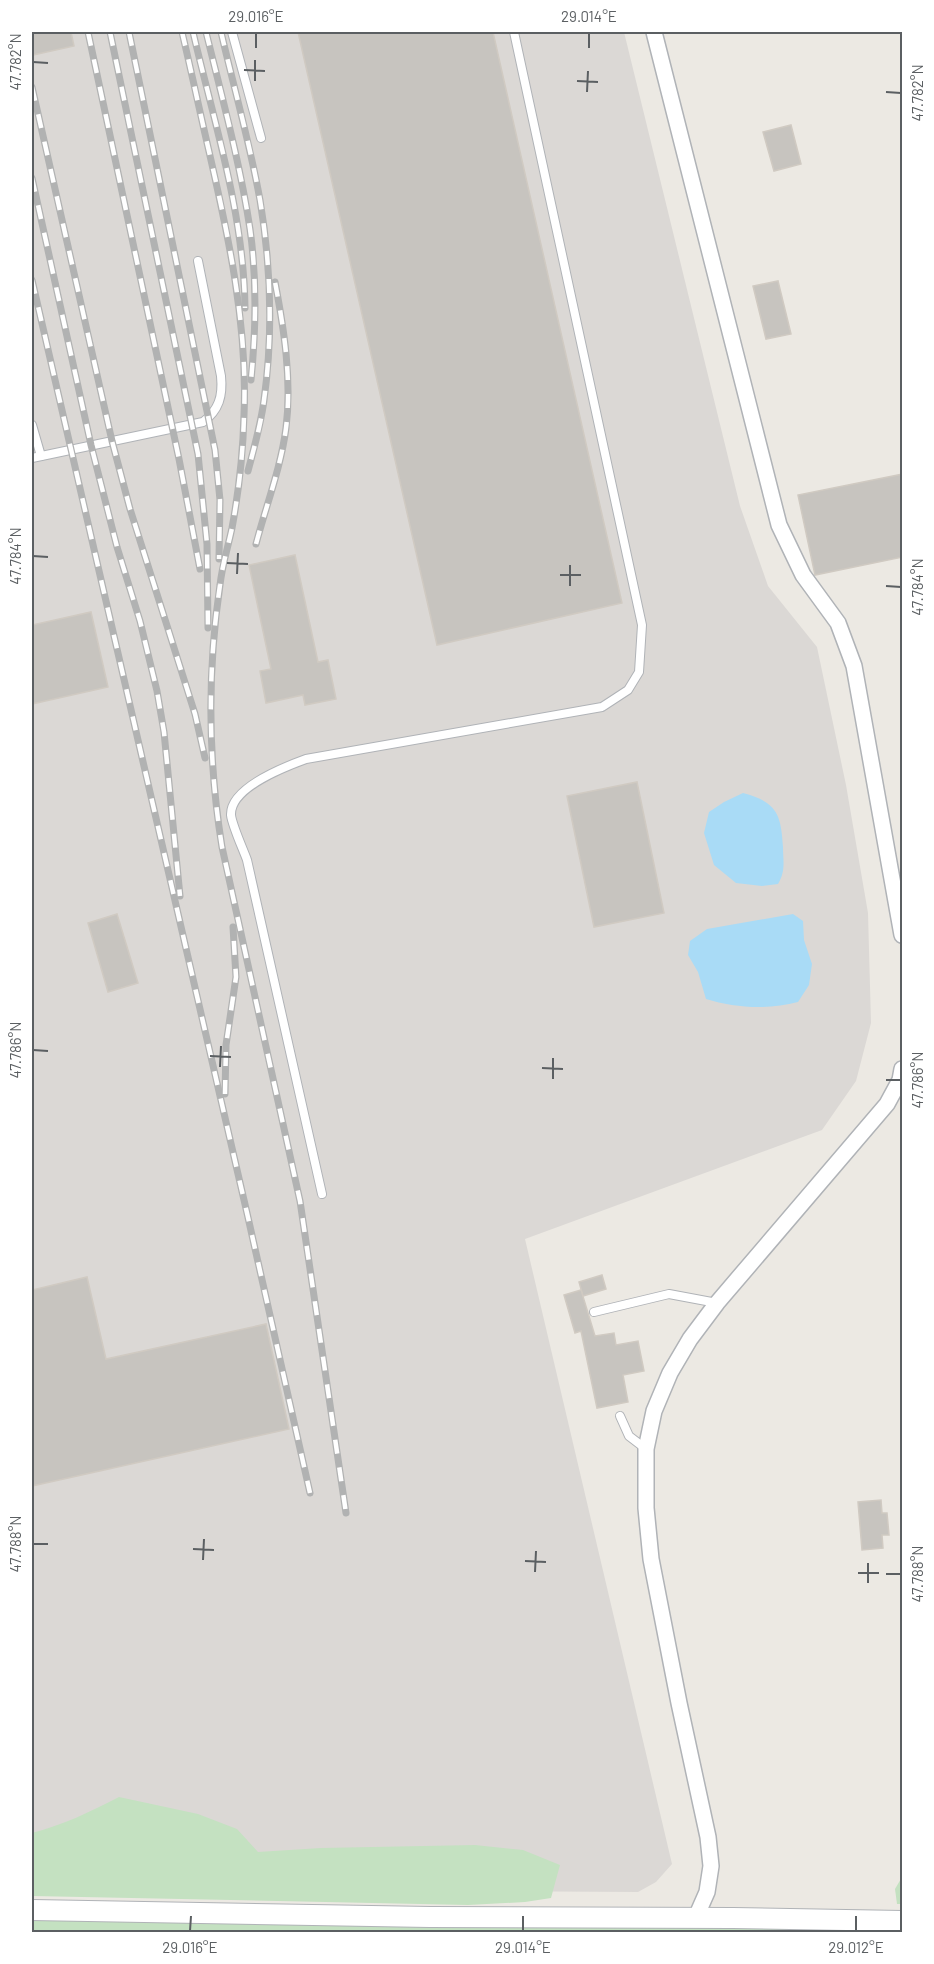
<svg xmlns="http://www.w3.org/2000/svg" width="934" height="1964" font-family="Barlow,sans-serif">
	<rect width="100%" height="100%" fill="#ece9e3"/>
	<polygon fill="#dbd8d5" points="32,32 624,32 740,506 768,586 817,647 846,785 868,913 871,1023 856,1081 822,1130 525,1239 672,1864 656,1882 638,1892 32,1889"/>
	<g fill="#c4e1c1">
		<path d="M 119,1797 L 198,1814 L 237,1829 L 258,1852 L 321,1848 L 475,1845 L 523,1850 L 560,1865 L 551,1898 L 525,1902 L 468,1905 L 32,1896 L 32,1833 C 63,1825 90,1812 119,1797 Z"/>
		<polygon points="902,1877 902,1904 897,1904 895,1889"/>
		<polygon points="32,1917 902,1926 902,1932 32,1932"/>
	</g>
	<g fill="#a9dbf6">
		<path d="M 743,793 C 777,802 781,814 783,847 C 783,861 786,871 778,884 L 762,886 L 736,883 L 714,865 L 704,833 L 709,812 L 724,802 Z"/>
		<path d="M 793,914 L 803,921 L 804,940 L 812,964 L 809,985 L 798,1002 C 768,1010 735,1008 706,999 L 698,972 L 688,955 L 690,941 L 707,929 Z"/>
	</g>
	<g fill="#c7c4bf" stroke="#d0cac2" stroke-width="1.5">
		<polygon points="32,32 71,32 74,46 33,55"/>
		<polygon points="298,32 493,32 622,603 437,645"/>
		<polygon points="791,125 801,164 774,171 763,132"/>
		<polygon points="778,281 791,334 766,339 753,286"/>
		<polygon points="903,474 903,557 815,575 798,495"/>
		<polygon points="295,555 318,662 328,660 336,699 305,705 303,695 266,703 260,671 271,669 249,565"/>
		<polygon points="91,612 108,687 32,704 32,625"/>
		<polygon points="637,782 664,913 594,927 567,796"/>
		<polygon points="117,914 138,983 108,992 88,923"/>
		<polygon points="602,1275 606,1289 583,1296 579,1282"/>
		<polygon points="87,1277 106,1359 266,1324 289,1429 32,1486 32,1290"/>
		<polygon points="581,1290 595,1336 614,1333 616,1345 638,1341 644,1371 623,1375 628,1402 597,1408 581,1331 575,1333 564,1295"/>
		<polygon points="881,1500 882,1513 887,1513 889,1535 882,1535 883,1548 862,1550 858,1502"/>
	</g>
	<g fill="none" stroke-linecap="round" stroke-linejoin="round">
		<g stroke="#b0b3b7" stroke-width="10">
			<g id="service">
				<polyline points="232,32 261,138"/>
				<polyline points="32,425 41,456"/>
				<path d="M 32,458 L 203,422 C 219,410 223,396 221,376 L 198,261"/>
				<path d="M 322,1194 L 247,860 C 243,849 232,825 231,815 C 230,788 284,767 306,759 L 602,707 L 628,690 L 639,672 L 642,625 L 514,32"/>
				<polyline points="594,1312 669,1294 717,1303"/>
				<polyline points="620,1416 629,1436 646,1449"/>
			</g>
		</g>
		<g stroke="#b0b3b7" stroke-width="18">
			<g id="minor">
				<polyline points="654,32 779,525 803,575 838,623 854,666 902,935"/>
				<polyline points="696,1917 707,1892 711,1866 708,1837 679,1703 651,1559 646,1508 646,1449 654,1411 670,1373 690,1339 717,1303 887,1104 900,1080 902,1069"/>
			</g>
		</g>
		<g stroke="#b0b3b7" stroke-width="22">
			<polyline id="tertiary" points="32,1910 430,1917 733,1918 902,1921"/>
		</g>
		<use href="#service" stroke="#fff" stroke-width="8"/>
		<use href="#minor" stroke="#fff" stroke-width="15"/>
		<use href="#tertiary" stroke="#fff" stroke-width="20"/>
		<g stroke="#b1b2b2" stroke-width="7">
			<g id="rail">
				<polyline points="88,32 179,459 200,569"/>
				<polyline points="110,32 198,454 207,544 208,628"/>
				<polyline points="129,32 215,450 220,500 219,559"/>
				<path d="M 182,32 C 191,70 199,108 208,147 C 228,234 248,325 244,415 C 243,453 239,490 232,528 C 228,547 222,566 220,585 C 207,673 208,760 222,847 L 300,1201 L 346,1513"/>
				<path d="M 193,32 C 214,122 244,214 245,308"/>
				<path d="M 206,32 C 222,97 240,163 250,229 C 257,279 256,330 251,380"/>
				<path d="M 221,32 C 234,88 250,144 260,200 C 271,266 273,335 264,400 C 261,424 254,448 248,471"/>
				<polyline points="32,87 112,441 130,509 195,714 205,758"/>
				<polyline points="32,178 91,445 117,547 140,621 157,691 164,732 180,896"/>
				<polyline points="32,280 247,1213 310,1493"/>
				<path d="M 256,544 C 266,506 281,467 286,428 C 292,380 284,329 275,282"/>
				<polyline points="225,1094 226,1045 236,977 233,927"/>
			</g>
		</g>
		<use href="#rail" stroke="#fff" stroke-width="4.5" stroke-dasharray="14" stroke-linecap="butt"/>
	</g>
	<path fill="none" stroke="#5b5f62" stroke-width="2" d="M 256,48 L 256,33M 589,48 L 589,33M 33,62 L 48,63M 244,70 L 265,71M 255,81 L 255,60M 577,81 L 598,82M 587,92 L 588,71M 886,92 L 901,93M 33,556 L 48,557M 227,563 L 248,564M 237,574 L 238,553M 560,575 L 581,575M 570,586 L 570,565M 886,586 L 901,587M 33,1050 L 48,1051M 210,1056 L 231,1057M 220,1067 L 221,1046M 542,1068 L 563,1069M 553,1079 L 553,1058M 886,1080 L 901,1080M 33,1544 L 48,1544M 193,1549 L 214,1550M 203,1560 L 204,1539M 525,1561 L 546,1562M 535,1572 L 536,1551M 858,1573 L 879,1573M 886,1574 L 901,1574M 868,1583 L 868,1563M 190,1931 L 191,1916M 523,1931 L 523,1916M 856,1931 L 856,1916"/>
	<rect width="934" height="1964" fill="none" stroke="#ffffff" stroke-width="66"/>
	<rect x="33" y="33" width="868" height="1898" fill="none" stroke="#5b5f62" stroke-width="2"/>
	<g font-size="15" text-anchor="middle" fill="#5b5f62">
		<text x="256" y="22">29.016°E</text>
		<text x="589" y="22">29.014°E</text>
		<text transform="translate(16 62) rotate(-90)" y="5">47.782°N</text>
		<text transform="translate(918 93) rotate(-90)" y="5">47.782°N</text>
		<text transform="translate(16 556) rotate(-90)" y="5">47.784°N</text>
		<text transform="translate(918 587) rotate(-90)" y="5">47.784°N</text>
		<text transform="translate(16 1050) rotate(-90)" y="5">47.786°N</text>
		<text transform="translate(918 1080) rotate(-90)" y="5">47.786°N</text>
		<text transform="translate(16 1544) rotate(-90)" y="5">47.788°N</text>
		<text transform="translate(918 1574) rotate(-90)" y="5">47.788°N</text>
		<text x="190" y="1953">29.016°E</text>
		<text x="523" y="1953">29.014°E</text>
		<text x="856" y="1953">29.012°E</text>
	</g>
</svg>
